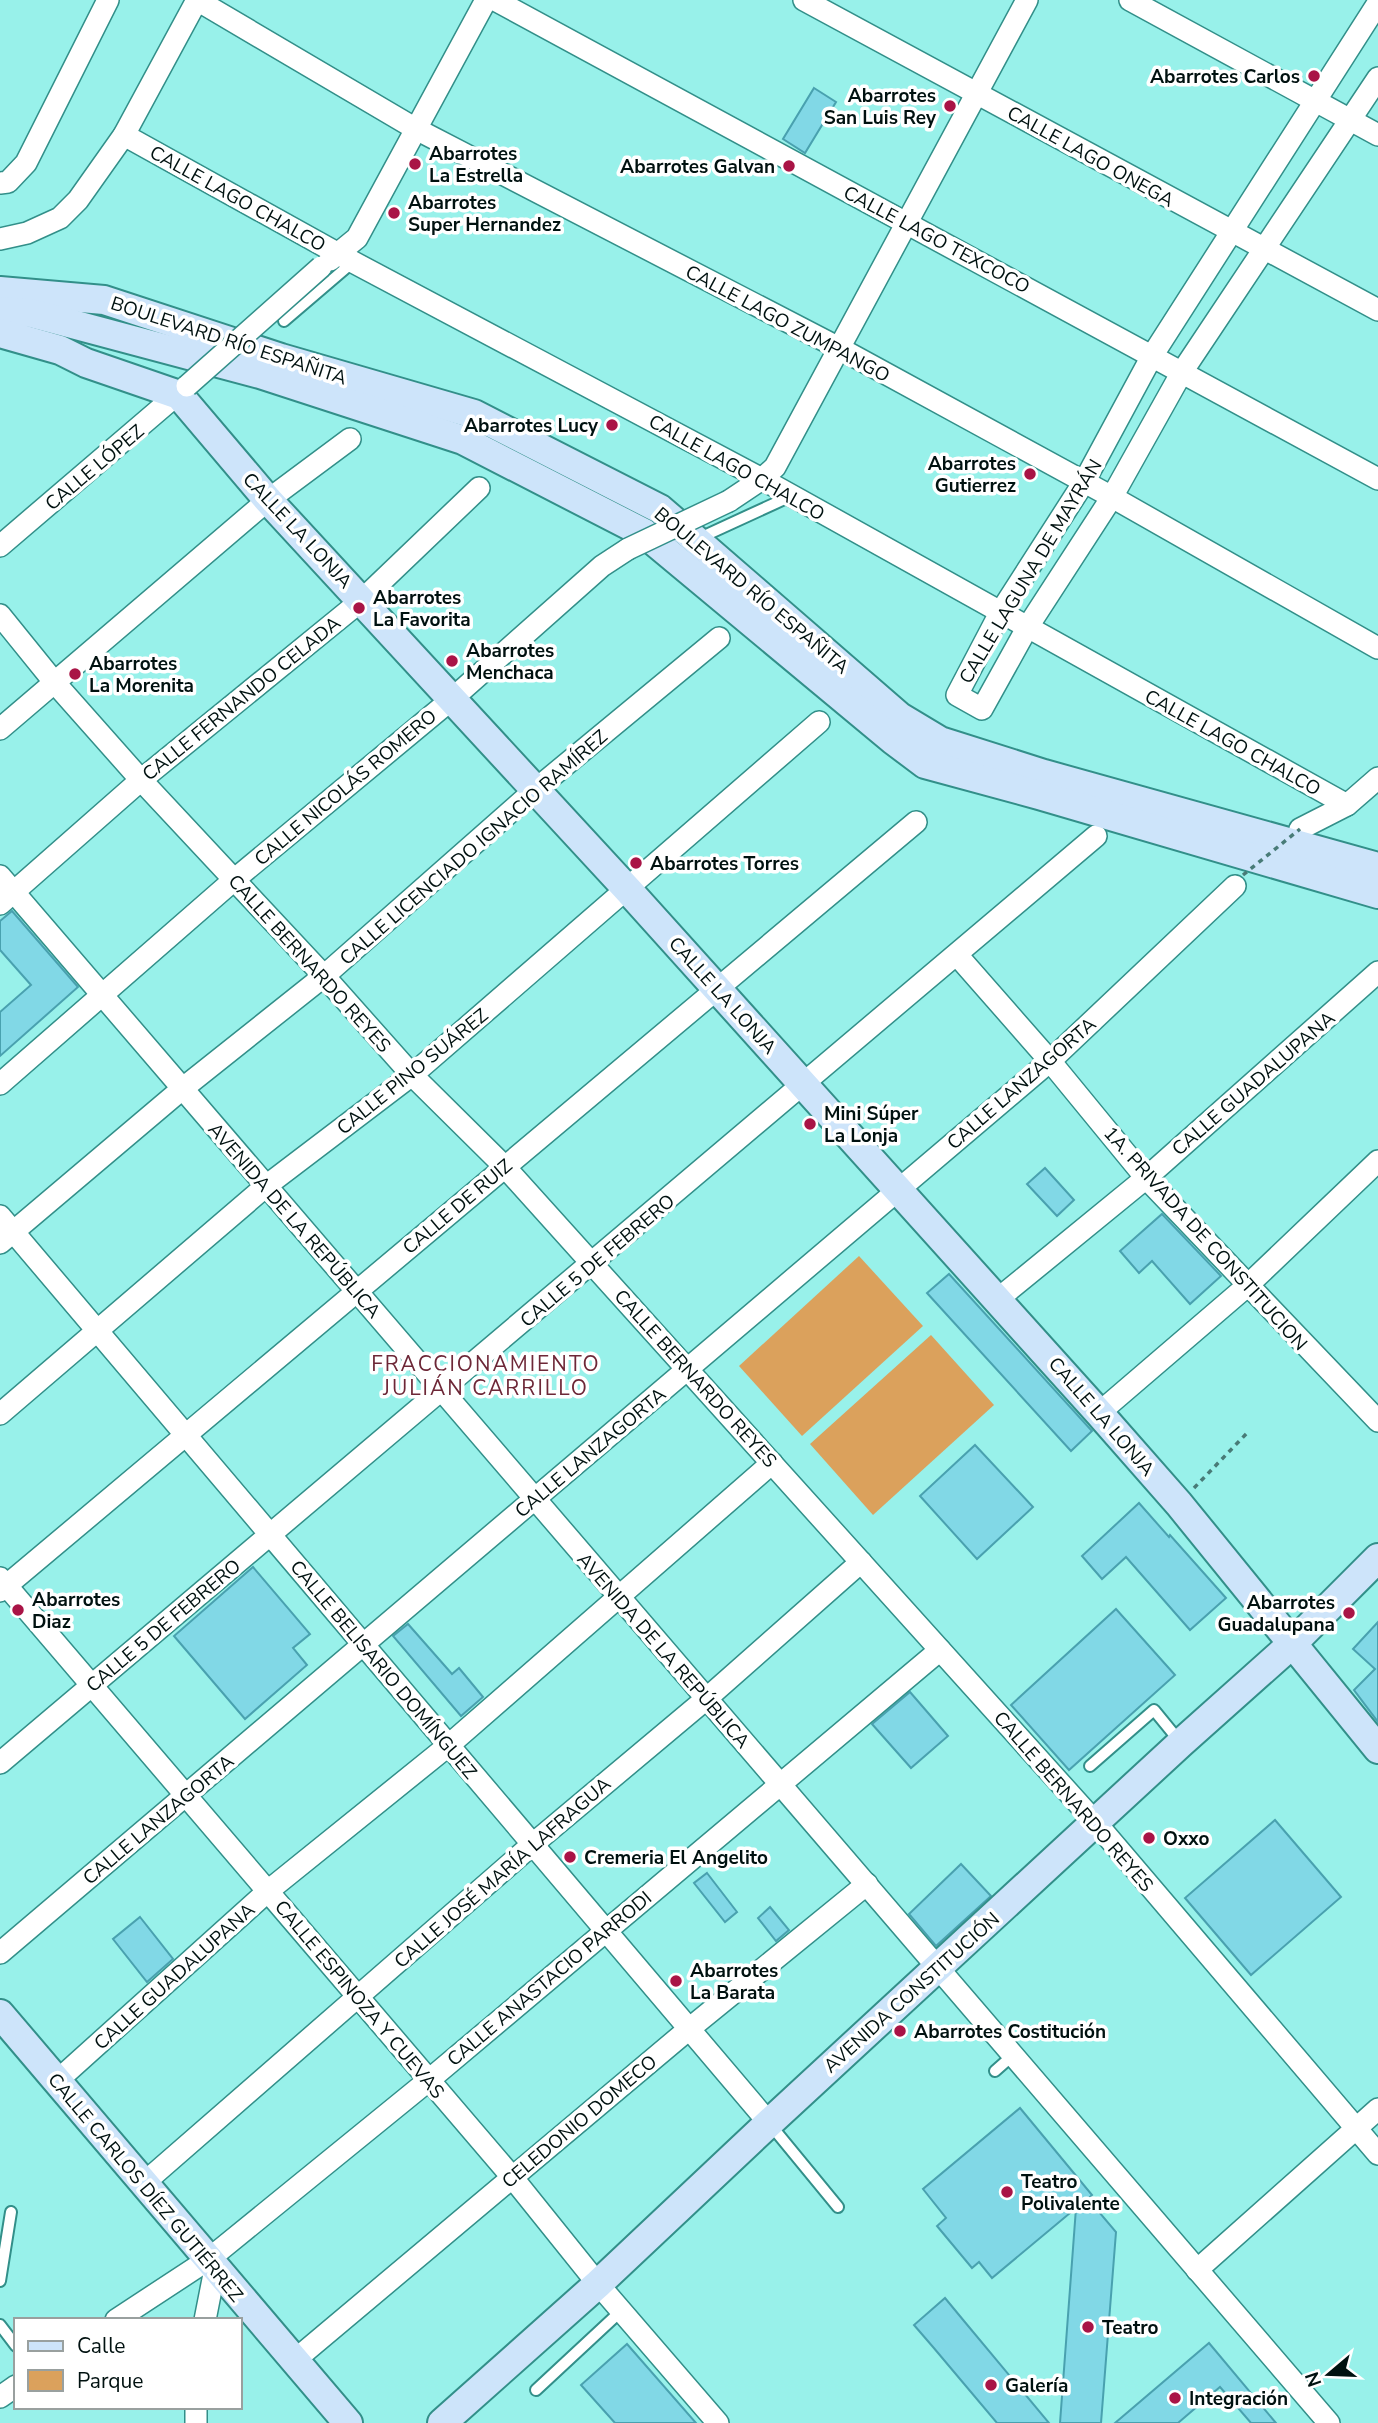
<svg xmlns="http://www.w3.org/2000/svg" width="1378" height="2423" font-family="'Nunito Sans',sans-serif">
	<rect width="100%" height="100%" fill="#98f1ea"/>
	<g fill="#dba15c">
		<polygon points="859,1256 923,1326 802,1436 739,1366"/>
		<polygon points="931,1335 994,1405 873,1515 810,1444"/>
	</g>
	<g fill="#81d8e6" stroke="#49a1af" stroke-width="2">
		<polygon points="814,88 836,102 805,153 783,139"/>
		<polygon points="12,911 78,987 0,1056 0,1012 31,985 0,950 0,921"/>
		<polygon points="1045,1168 1074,1200 1057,1216 1027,1184"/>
		<polygon points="1162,1214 1221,1276 1190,1304 1152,1261 1139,1273 1120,1251"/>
		<polygon points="949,1274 1092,1431 1071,1451 927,1293"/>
		<polygon points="975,1445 1033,1507 977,1559 920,1496"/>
		<polygon points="1139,1503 1169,1537 1170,1535 1226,1598 1190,1630 1126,1557 1102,1579 1082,1556"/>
		<polygon points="253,1567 310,1634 293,1648 307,1665 245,1719 174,1636"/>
		<polygon points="1116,1609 1175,1675 1069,1770 1011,1705"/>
		<polygon points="1378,1622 1378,1722 1354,1690 1375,1669 1353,1649"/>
		<polygon points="408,1624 452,1674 459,1668 483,1697 461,1716 393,1636"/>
		<polygon points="910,1692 948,1736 911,1768 872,1724"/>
		<polygon points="1275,1820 1341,1897 1251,1975 1185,1898"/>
		<polygon points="961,1864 991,1896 936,1946 909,1914"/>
		<polygon points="707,1873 737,1912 725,1922 694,1883"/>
		<polygon points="770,1907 789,1930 776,1941 758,1918"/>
		<polygon points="140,1917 173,1959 147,1982 113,1939"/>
		<polygon points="1020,2108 1092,2195 1088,2199 1116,2232 1101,2423 1060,2423 1076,2208 992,2278 979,2262 972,2268 937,2226 946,2218 923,2189"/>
		<polygon points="945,2298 964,2321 1049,2423 997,2423 933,2347 914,2325"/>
		<polygon points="1209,2343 1276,2423 1251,2423 1220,2387 1178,2423 1115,2423"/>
		<polygon points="627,2344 696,2423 615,2423 581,2385"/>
	</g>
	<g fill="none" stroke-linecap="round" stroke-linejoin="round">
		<g stroke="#328f89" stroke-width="14">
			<g id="lane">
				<polyline points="284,321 353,262"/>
				<polyline points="704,536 791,496"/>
				<polyline points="1090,1766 1154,1710 1181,1743"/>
				<polyline points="995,2071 1012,2056"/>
				<polyline points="769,2123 838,2207"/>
				<polyline points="0,2281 11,2212"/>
				<polyline points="0,2325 16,2346"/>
				<polyline points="536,2390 621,2311"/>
			</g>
		</g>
		<g stroke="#328f89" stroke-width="24">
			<g id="street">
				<polyline points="197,0 416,129 839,348 1112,497 1378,648"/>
				<polyline points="495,0 1378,479"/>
				<polyline points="804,0 1378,310"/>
				<polyline points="1130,0 1378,135"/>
				<polyline points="1378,3 1152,356 1084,482 1000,613 957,695 982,709 1027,628 1112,497 1182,372 1378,78"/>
				<polyline points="124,135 353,262 762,479 1347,805"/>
				<polyline points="0,183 8,182 26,163 108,0"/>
				<polyline points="0,239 27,233 60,218 78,200 124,135 197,0"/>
				<polyline points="330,260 357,238 486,0"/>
				<polyline points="729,501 762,479 775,467 1027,0"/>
				<polyline points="0,546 187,386"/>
				<polyline points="0,615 55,683 141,780 324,976 412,1075 504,1166 1096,1823 1378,2154"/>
				<polyline points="0,729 268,500 350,439"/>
				<polyline points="1300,829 1347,805 1378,778"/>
				<polyline points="0,876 1329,2423"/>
				<polyline points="0,904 141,780 362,600 479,488"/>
				<polyline points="957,955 1050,1061 1146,1178 1378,1421"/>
				<polyline points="0,1084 235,879 452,699 602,566 628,549"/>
				<polyline points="0,1216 769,2123"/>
				<polyline points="0,1243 182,1089 324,976 535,790 719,638"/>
				<polyline points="998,1299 1146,1178 1378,972"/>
				<polyline points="1099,1413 1247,1286 1378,1161"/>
				<polyline points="0,1414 266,1186 412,1075 819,722"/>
				<polyline points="0,1578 512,2177 598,2284 718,2423"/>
				<polyline points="0,1591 916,822"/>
				<polyline points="0,1763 1096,836"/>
				<polyline points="0,1953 1050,1061 1235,886"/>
				<polyline points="57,2081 268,1891 449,1745 772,1463"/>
				<polyline points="144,2183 533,1844 706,1699 861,1562"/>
				<polyline points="1197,2270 1378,2109"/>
				<polyline points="116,2320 209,2259 429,2080 940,1650"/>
				<polyline points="205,2320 215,2269"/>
				<polyline points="295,2360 689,2029 867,1884"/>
				<polyline points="0,2397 16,2386"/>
				<polyline points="196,2423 196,2407"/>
			</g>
		</g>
		<g stroke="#328f89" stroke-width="32">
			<g id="secondary">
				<polyline points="0,291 104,300 281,358 474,414 660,509 900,717 940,741 1044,774 1378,867"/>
				<polyline points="0,311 31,313 260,374 463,440 644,533 893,740 925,764 1039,795 1378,894"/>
				<polyline points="0,333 60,350 86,363 179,395 268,500 628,890 1099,1413 1179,1504 1378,1749"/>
				<polyline points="0,2014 348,2423"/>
				<polyline points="442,2423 598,2284 769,2123 1181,1743 1292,1644 1378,1558"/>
			</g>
		</g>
		<polyline stroke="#487b77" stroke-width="3.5" stroke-dasharray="5 5" stroke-linecap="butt" points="1194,1488 1249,1431"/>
		<use href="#lane" stroke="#fff" stroke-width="10"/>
		<use href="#street" stroke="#fff" stroke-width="21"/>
		<use href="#secondary" stroke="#cde4fa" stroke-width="28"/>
		<g stroke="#328f89" stroke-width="24" stroke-linecap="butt">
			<g id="street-bridge">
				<polyline points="187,386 321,267"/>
				<polyline points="628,549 729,501"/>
			</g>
		</g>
		<polyline stroke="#487b77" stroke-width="3.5" stroke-dasharray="5 5" stroke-linecap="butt" points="1243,875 1300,829"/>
		<use href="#street-bridge" stroke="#fff" stroke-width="21"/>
	</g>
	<g fill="#a91446" stroke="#fff" stroke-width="2.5">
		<circle cx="1314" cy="76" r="7"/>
		<circle cx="950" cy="106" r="7"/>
		<circle cx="415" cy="164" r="7"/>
		<circle cx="789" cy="166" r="7"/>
		<circle cx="394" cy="213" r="7"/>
		<circle cx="612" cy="425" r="7"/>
		<circle cx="1030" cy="474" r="7"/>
		<circle cx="359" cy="608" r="7"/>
		<circle cx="452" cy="661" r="7"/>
		<circle cx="75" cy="674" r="7"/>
		<circle cx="636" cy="863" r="7"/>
		<circle cx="810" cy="1124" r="7"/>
		<circle cx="18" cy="1610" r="7"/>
		<circle cx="1349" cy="1613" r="7"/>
		<circle cx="1149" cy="1838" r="7"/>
		<circle cx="570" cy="1857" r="7"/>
		<circle cx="676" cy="1981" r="7"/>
		<circle cx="900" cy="2031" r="7"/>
		<circle cx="1007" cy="2192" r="7"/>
		<circle cx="1088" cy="2327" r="7"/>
		<circle cx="991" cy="2385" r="7"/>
		<circle cx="1175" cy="2398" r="7"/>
	</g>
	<g text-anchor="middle" stroke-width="7" stroke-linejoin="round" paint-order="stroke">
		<g font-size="19" font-weight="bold" fill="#001110" stroke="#fff" text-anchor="start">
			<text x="1300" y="83" text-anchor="end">Abarrotes Carlos</text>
			<text x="936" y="102" text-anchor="end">Abarrotes<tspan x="936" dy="22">San Luis Rey</tspan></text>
			<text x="429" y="160">Abarrotes<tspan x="429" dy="22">La Estrella</tspan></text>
			<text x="775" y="173" text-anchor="end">Abarrotes Galvan</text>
			<text x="408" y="209">Abarrotes<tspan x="408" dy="22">Super Hernandez</tspan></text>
			<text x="598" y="432" text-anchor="end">Abarrotes Lucy</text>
			<text x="1016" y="470" text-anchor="end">Abarrotes<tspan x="1016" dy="22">Gutierrez</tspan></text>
			<text x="373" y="604">Abarrotes<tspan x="373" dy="22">La Favorita</tspan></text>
			<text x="466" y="657">Abarrotes<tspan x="466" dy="22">Menchaca</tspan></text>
			<text x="89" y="670">Abarrotes<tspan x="89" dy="22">La Morenita</tspan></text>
			<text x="650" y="870">Abarrotes Torres</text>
			<text x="824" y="1120">Mini Súper<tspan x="824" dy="22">La Lonja</tspan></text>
			<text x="32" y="1606">Abarrotes<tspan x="32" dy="22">Diaz</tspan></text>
			<text x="1335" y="1609" text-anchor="end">Abarrotes<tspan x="1335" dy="22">Guadalupana</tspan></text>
			<text x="1163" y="1845">Oxxo</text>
			<text x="584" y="1864">Cremeria El Angelito</text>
			<text x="690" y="1977">Abarrotes<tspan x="690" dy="22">La Barata</tspan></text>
			<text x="914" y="2038">Abarrotes Costitución</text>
			<text x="1021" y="2188">Teatro<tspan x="1021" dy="22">Polivalente</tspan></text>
			<text x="1102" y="2334">Teatro</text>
			<text x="1005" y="2392">Galería</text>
			<text x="1189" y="2405">Integración</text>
		</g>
		<g font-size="19" fill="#001110" stroke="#fff">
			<text transform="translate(1091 156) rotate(29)" y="7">CALLE LAGO ONEGA</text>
			<text transform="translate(238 198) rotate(29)" y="7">CALLE LAGO CHALCO</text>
			<text transform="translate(937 239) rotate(28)" y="7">CALLE LAGO TEXCOCO</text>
			<text transform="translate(788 323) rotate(28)" y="7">CALLE LAGO ZUMPANGO</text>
			<text transform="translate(229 340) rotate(18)" y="7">BOULEVARD RÍO ESPAÑITA</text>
			<text transform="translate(94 467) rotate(-40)" y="7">CALLE LÓPEZ</text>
			<text transform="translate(737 467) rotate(29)" y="7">CALLE LAGO CHALCO</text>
			<text transform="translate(298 530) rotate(47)" y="7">CALLE LA LONJA</text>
			<text transform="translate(1030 571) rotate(-59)" y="7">CALLE LAGUNA DE MAYRÁN</text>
			<text transform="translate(752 590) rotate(40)" y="7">BOULEVARD RÍO ESPAÑITA</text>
			<text transform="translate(241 698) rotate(-39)" y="7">CALLE FERNANDO CELADA</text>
			<text transform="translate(1233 742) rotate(29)" y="7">CALLE LAGO CHALCO</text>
			<text transform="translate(345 787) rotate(-40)" y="7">CALLE NICOLÁS ROMERO</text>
			<text transform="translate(473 847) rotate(-41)" y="7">CALLE LICENCIADO IGNACIO RAMÍREZ</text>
			<text transform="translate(310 963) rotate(48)" y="7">CALLE BERNARDO REYES</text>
			<text transform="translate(723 995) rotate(48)" y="7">CALLE LA LONJA</text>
			<text transform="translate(412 1071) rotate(-39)" y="7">CALLE PINO SUÁREZ</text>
			<text transform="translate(1021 1083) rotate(-41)" y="7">CALLE LANZAGORTA</text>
			<text transform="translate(1253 1083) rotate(-41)" y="7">CALLE GUADALUPANA</text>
			<text transform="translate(457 1206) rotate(-40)" y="7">CALLE DE RUIZ</text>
			<text transform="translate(295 1220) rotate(49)" y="7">AVENIDA DE LA REPÚBLICA</text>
			<text transform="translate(1206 1238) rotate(48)" y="7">1A. PRIVADA DE CONSTITUCION</text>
			<text transform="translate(597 1260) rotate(-40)" y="7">CALLE 5 DE FEBRERO</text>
			<text transform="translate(696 1378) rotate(48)" y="7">CALLE BERNARDO REYES</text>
			<text transform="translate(1102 1416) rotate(49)" y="7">CALLE LA LONJA</text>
			<text transform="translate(590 1452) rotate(-40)" y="7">CALLE LANZAGORTA</text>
			<text transform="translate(163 1625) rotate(-40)" y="7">CALLE 5 DE FEBRERO</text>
			<text transform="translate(664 1650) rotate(49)" y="7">AVENIDA DE LA REPÚBLICA</text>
			<text transform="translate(384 1669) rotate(50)" y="7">CALLE BELISARIO DOMÍNGUEZ</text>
			<text transform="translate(1074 1801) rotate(49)" y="7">CALLE BERNARDO REYES</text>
			<text transform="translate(158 1819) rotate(-40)" y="7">CALLE LANZAGORTA</text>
			<text transform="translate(502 1872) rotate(-41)" y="7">CALLE JOSÉ MARÍA LAFRAGUA</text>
			<text transform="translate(174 1976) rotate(-42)" y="7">CALLE GUADALUPANA</text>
			<text transform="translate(549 1978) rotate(-40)" y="7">CALLE ANASTACIO PARRODI</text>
			<text transform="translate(911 1992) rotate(-42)" y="7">AVENIDA CONSTITUCIÓN</text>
			<text transform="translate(360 1999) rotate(50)" y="7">CALLE ESPINOZA Y CUEVAS</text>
			<text transform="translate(579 2121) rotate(-40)" y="7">CELEDONIO DOMECO</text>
			<text transform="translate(146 2187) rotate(50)" y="7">CALLE CARLOS DÍEZ GUTIÉRREZ</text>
		</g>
		<g font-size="21" letter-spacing="2" fill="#6d2737" stroke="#fff">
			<text x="486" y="1371">FRACCIONAMIENTO<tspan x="486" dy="24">JULIÁN CARRILLO</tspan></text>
		</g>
	</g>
	<rect x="14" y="2318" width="228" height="91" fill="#ffffff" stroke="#99a09f" stroke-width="2"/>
	<rect x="28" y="2341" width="35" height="10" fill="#cde4fa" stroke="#99a09f" stroke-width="2"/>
	<text x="77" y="2353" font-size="21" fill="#001110">Calle</text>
	<rect x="28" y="2370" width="35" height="21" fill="#dba15c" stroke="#99a09f" stroke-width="2"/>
	<text x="77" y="2388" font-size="21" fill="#001110">Parque</text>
	<g transform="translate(1329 2374) rotate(251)" stroke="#ffffff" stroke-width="5" paint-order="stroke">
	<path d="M0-5L12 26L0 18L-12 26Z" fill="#001110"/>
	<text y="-10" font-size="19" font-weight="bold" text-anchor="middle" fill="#001110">N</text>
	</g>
</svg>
